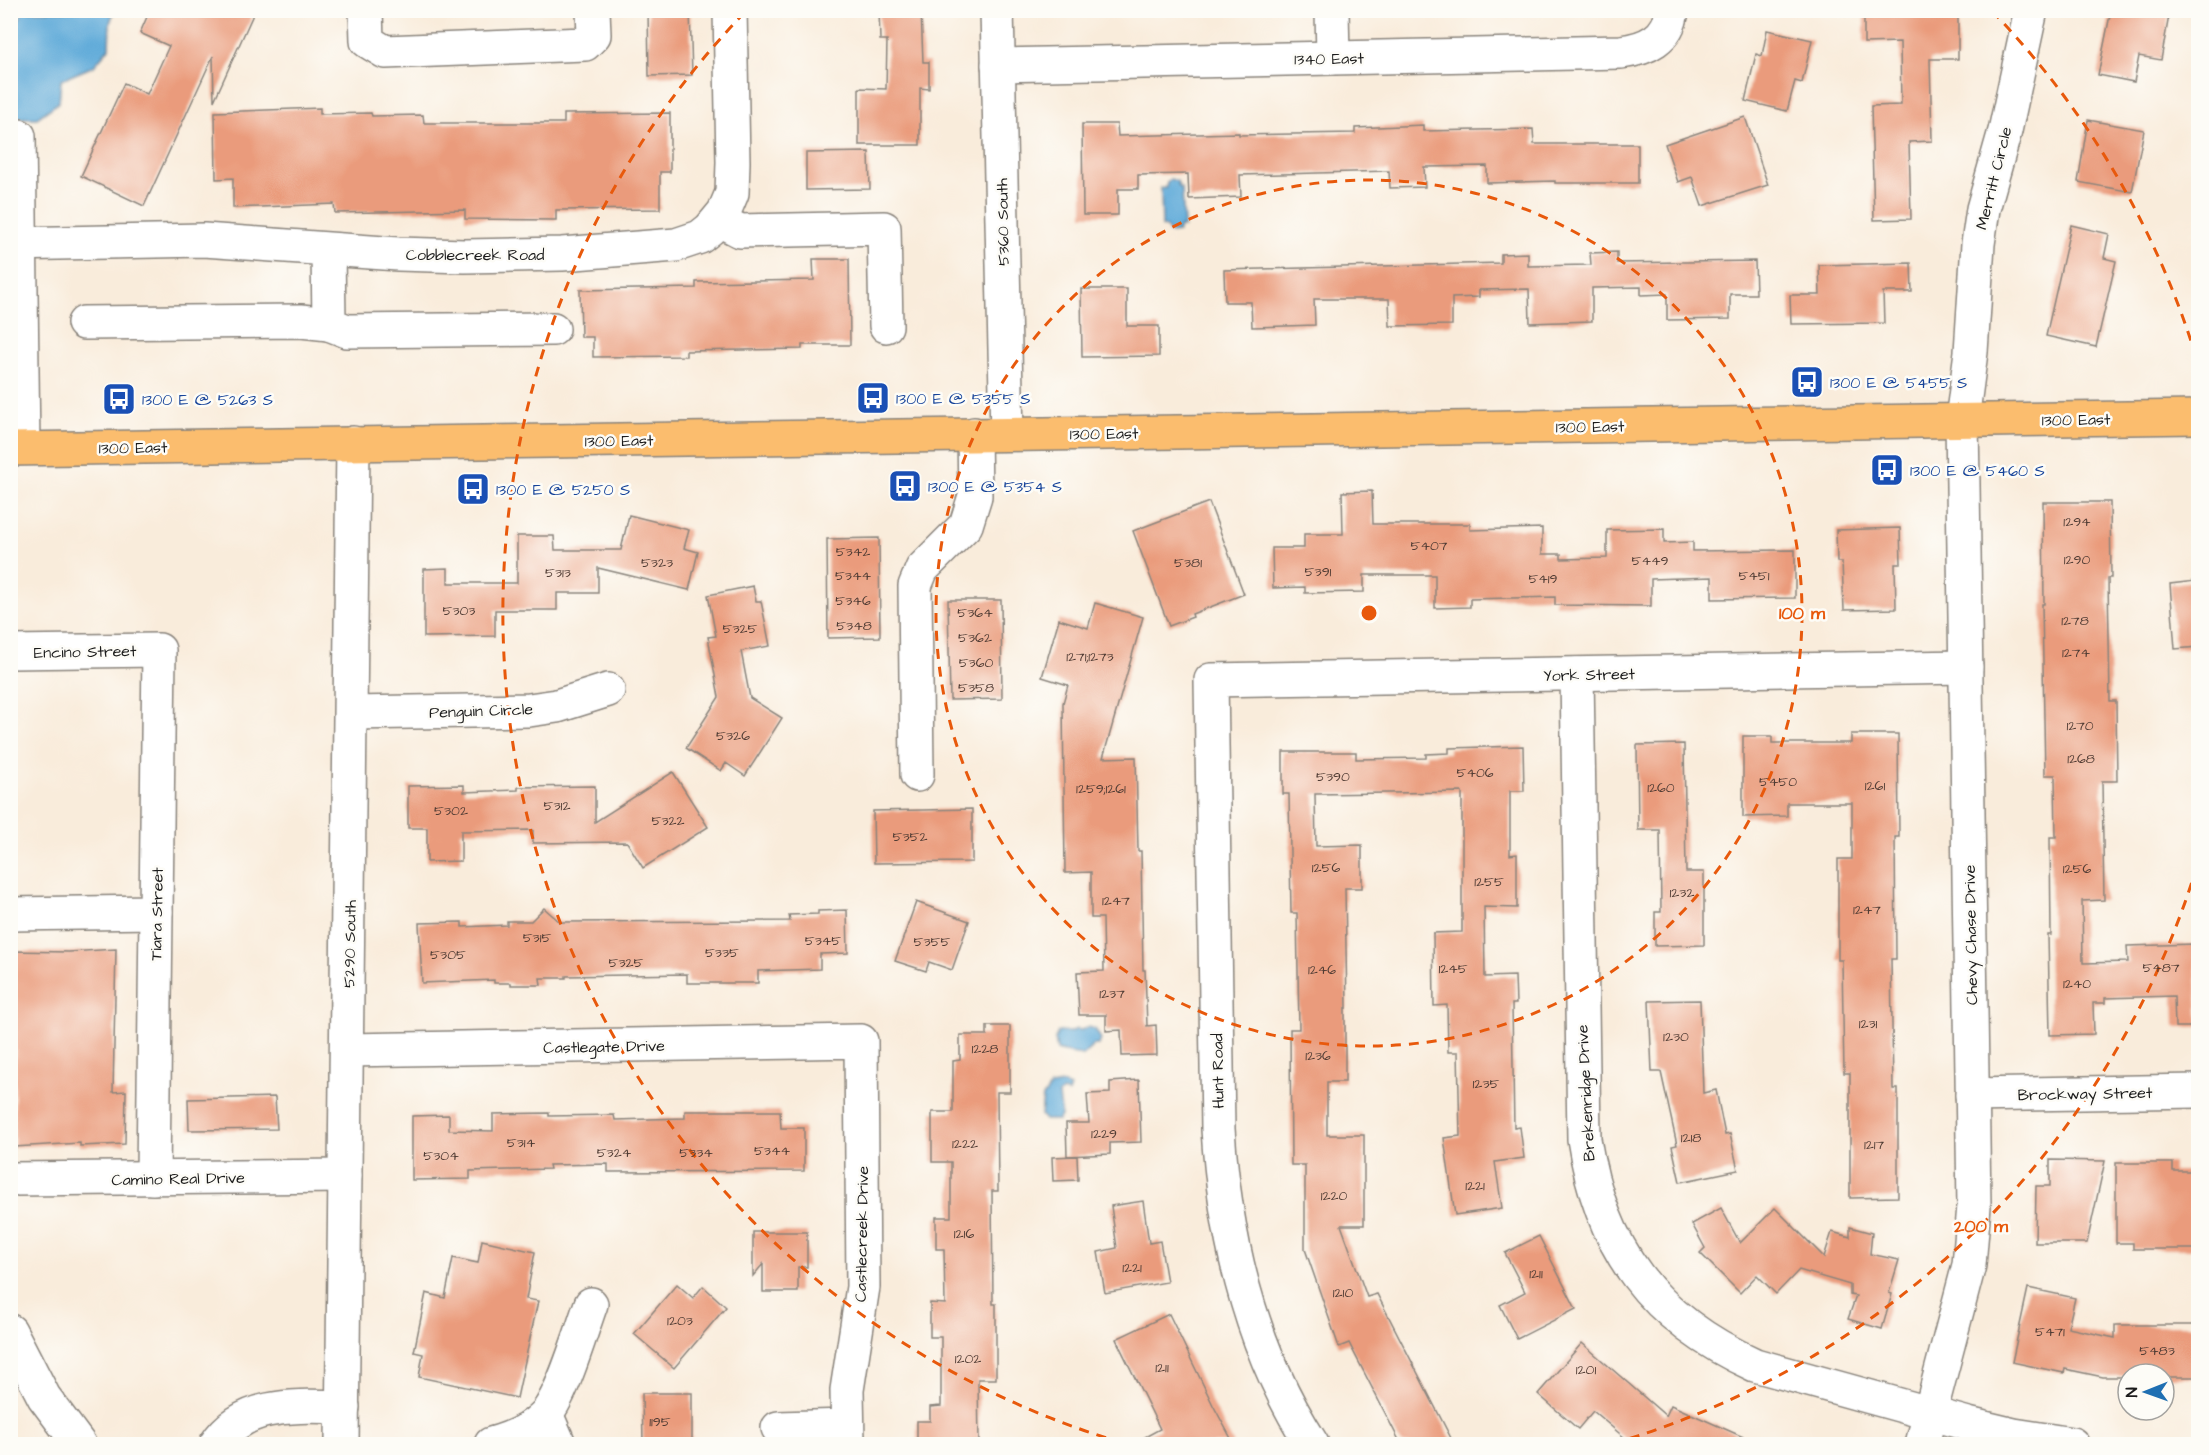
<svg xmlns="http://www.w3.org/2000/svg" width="2209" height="1455" font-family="'Architects Daughter',sans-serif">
	<rect width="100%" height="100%" fill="#fdfcf7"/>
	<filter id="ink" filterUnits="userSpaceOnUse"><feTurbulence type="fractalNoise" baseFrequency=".0167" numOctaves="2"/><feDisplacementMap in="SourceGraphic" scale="12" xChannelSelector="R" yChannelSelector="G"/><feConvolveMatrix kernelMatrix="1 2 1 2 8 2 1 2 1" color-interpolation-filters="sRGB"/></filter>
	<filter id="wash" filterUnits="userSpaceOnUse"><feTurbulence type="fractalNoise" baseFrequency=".008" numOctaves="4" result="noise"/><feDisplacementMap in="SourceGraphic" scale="24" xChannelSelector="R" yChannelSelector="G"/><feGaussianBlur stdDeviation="1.35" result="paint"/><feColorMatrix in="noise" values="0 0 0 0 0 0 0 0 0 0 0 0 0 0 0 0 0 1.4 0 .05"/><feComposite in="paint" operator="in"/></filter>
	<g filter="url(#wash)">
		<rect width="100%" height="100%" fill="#f9ecdb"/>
		<g fill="#61abd9" stroke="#3e647a" stroke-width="1.5">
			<polygon points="23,11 114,11 110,23 109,48 94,66 61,80 59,102 37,118 11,118 11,37"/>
			<polygon points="1170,179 1177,181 1179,187 1182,188 1184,227 1180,227 1178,232 1169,233 1166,227 1162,227 1161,188 1166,188 1167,182"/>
			<path d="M 1088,1027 L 1095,1029 L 1101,1039 L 1099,1045 L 1094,1045 L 1083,1055 C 1080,1055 1059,1051 1057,1050 L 1055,1039 L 1058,1032 L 1071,1032 L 1076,1029 L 1081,1030 Z"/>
			<polygon points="1062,1084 1070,1087 1068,1093 1063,1091 1059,1094 1061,1116 1058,1120 1045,1120 1041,1115 1043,1097 1051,1086"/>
		</g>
		<g id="blocks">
			<g fill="#ea9b7c">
				<polygon points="150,10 255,10 214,101 213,56 144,206 81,176 124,83 147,94 169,46 140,33"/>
				<polygon points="648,10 690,10 692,75 649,76"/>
				<polygon points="879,10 921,10 923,62 929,62 929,89 920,88 920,145 859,145 859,88 886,89 887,40 880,40"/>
				<polygon points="1864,10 1958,10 1958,59 1930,59 1932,141 1909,142 1911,219 1874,220 1871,106 1901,105 1900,42 1864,43"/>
				<polygon points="2111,10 2170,10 2161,60 2139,56 2134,82 2098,75"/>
				<polygon points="1767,30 1812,40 1802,83 1795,81 1787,111 1745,101 1756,54 1762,56"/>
				<polygon points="320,108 320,114 371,113 372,116 423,115 424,123 564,123 564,114 670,113 670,172 660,172 660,209 556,210 556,220 465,219 465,210 335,213 334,204 233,208 233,178 216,179 215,112"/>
				<polygon points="1745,117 1768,185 1702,206 1692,177 1678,182 1665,144"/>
				<polygon points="2088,120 2144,130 2132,192 2078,182"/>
				<polygon points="1082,124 1117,124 1118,136 1239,133 1239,135 1355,133 1355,128 1423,125 1423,131 1533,129 1534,144 1638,144 1638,183 1555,183 1555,181 1487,183 1487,166 1424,167 1425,187 1390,188 1389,171 1240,175 1241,197 1189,199 1188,174 1138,175 1138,189 1118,189 1118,215 1083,215"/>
				<polygon points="869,152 870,189 806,190 806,153"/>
				<polygon points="2071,225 2109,234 2104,258 2116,261 2096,347 2046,336"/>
				<polygon points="1617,252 1617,263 1755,261 1756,294 1730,294 1730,319 1667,320 1667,294 1641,295 1641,287 1592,288 1592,321 1530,323 1529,289 1479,290 1479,297 1452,298 1452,325 1390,326 1389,299 1314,299 1315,325 1252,327 1251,302 1225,302 1224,270 1501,263 1501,254 1528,253 1528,266 1591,265 1590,253"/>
				<polygon points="813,259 849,259 850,345 802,345 802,349 686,351 686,356 593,357 593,337 581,337 580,290 696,288 696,282 814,280"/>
				<polygon points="1911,263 1912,292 1883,292 1884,323 1791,324 1790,295 1820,295 1819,265"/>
				<polygon points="1081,289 1127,289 1127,326 1159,326 1159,356 1082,357"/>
				<polygon points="1372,491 1373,524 1470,524 1470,530 1542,528 1542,554 1561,554 1561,559 1607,558 1607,530 1664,529 1664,543 1693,542 1693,551 1795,550 1795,598 1712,599 1712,577 1651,579 1651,606 1555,605 1555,597 1470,599 1470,607 1435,608 1435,575 1364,575 1364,592 1305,593 1305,587 1273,588 1272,548 1304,548 1304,534 1343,534 1342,492"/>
				<polygon points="1209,502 1244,594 1192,614 1193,617 1169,626 1133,531"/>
				<polygon points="2043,502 2110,502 2111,578 2108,578 2110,701 2116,701 2117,781 2102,781 2104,900 2082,901 2083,963 2128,962 2127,946 2195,944 2199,1027 2175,1027 2174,996 2105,998 2105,1003 2093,1003 2094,1034 2050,1035 2048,935 2051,935 2050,837 2056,837 2055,775 2045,775 2042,604 2044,604"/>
				<polygon points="629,515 689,530 684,548 698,552 689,590 598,568 598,593 557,593 557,610 495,610 495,636 424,637 424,569 448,568 448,583 517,583 517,536 554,536 555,550 621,550"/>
				<polygon points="1900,528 1901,564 1895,564 1896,609 1844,610 1842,562 1837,562 1836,530"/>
				<polygon points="879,538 880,637 828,638 827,539"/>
				<polygon points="2195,581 2196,597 2199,597 2199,647 2175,649 2170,584"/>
				<polygon points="753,586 756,601 761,601 770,646 741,651 750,698 782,718 745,776 726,763 721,771 686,748 719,697 708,637 716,636 708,595"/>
				<polygon points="948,600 1001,600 1002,699 950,700"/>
				<polygon points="1095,603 1143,617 1103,758 1136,757 1138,851 1141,851 1143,970 1145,970 1147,1026 1156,1025 1157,1055 1122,1056 1121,1030 1106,1031 1106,1015 1079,1015 1077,972 1104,971 1103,918 1091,918 1091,872 1065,873 1063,703 1068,685 1042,677 1059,619 1088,628"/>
				<polygon points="1851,734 1898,734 1899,837 1895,837 1896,959 1891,959 1893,1089 1898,1089 1898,1197 1850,1198 1850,1073 1844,1073 1842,960 1838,960 1838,859 1852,859 1852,803 1787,803 1787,816 1743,817 1743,736 1772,736 1772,743 1851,743"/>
				<polygon points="1684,744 1686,872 1704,872 1704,945 1655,946 1655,912 1661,912 1660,830 1638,830 1637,745"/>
				<polygon points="1523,746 1524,791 1510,791 1510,855 1517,854 1517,908 1484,907 1485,977 1515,976 1516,1004 1512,1004 1514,1128 1520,1127 1524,1158 1495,1162 1502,1208 1455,1215 1444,1138 1460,1136 1458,1052 1448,1052 1447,1005 1434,1006 1433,933 1462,932 1462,792 1315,794 1316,846 1362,845 1362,888 1345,888 1347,1008 1345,1008 1345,1082 1327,1082 1327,1135 1364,1135 1364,1225 1341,1225 1367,1297 1377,1294 1454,1444 1401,1444 1349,1343 1339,1347 1305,1249 1305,1165 1291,1165 1290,1029 1299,1029 1297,913 1291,913 1289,794 1283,794 1283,752 1356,752 1356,759 1426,758 1426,754 1449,753 1449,748"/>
				<polygon points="673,772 708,827 643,868 627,842 533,843 533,830 461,831 461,861 427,862 427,828 408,828 408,786 464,785 464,792 518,790 518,787 595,786 595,822"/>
				<polygon points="972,809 972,862 874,863 873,811"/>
				<polygon points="916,902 969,921 952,970 929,962 926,971 895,961"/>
				<polygon points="544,908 560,922 790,921 789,915 818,914 818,911 847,910 848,953 820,954 820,969 758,971 758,983 687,983 687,974 566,976 566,978 540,978 541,985 511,985 511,983 494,983 494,980 422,983 419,923 462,922 462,927 507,925 507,921 531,921"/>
				<polygon points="116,949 113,1092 126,1091 125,1144 80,1146 80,1143 14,1147 15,1026 10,1026 10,951 69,952"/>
				<polygon points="1700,1000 1703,1093 1716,1090 1725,1135 1730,1134 1738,1170 1680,1182 1672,1146 1677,1145 1661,1072 1652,1072 1649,1001"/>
				<polygon points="987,1026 1010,1026 1010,1092 997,1092 998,1191 992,1191 993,1304 996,1304 996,1379 978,1379 979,1444 917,1444 917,1421 930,1421 930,1407 941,1406 941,1337 930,1337 930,1303 945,1304 944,1249 936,1249 936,1217 951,1217 951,1162 932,1162 932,1112 953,1112 953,1061 960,1060 960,1035 987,1035"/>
				<polygon points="1139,1080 1141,1142 1110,1143 1110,1154 1067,1156 1066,1123 1089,1123 1087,1094 1110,1093 1110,1082"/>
				<polygon points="275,1097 277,1129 189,1130 188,1099"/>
				<polygon points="685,1111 780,1111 781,1128 804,1128 804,1171 608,1172 608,1164 549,1165 550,1169 470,1171 470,1179 412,1180 412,1116 449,1115 449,1130 493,1131 493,1114 549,1113 549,1116 614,1115 615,1120 685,1118"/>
				<polygon points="1077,1156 1078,1180 1053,1181 1052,1157"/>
				<polygon points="2050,1160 2105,1161 2087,1243 2035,1243 2036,1186 2050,1186"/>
				<polygon points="2116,1163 2173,1163 2173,1171 2199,1171 2199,1249 2133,1249 2133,1243 2116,1243"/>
				<polygon points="1143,1201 1149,1243 1160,1241 1167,1282 1105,1293 1098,1252 1117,1248 1111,1206"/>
				<polygon points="1721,1208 1740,1243 1775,1208 1824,1257 1832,1232 1850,1237 1850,1227 1872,1233 1870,1254 1899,1260 1889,1293 1892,1294 1882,1329 1848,1319 1856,1296 1850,1295 1850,1285 1799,1270 1776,1294 1757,1275 1740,1293 1700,1253 1705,1248 1692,1224"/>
				<polygon points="753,1232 807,1232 807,1267 798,1267 798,1292 763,1292 763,1264 753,1276"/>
				<polygon points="1539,1236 1576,1309 1517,1339 1500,1305 1525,1292 1505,1253"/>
				<polygon points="482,1240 535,1252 526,1299 538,1301 517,1398 419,1377 423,1354 414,1352 426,1293 445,1298 453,1258 478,1263"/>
				<polygon points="677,1284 693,1298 703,1286 726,1307 674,1368 634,1334"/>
				<polygon points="2028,1288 2075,1298 2068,1328 2115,1338 2115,1325 2199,1325 2199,1377 2164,1377 2164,1374 2128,1374 2128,1377 2103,1377 2065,1369 2064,1373 2012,1362"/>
				<polygon points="1169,1314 1213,1405 1234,1444 1132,1444 1160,1429 1116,1339"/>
				<polygon points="1582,1343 1666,1416 1671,1405 1759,1444 1632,1444 1593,1411 1578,1429 1538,1394"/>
				<polygon points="642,1393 692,1393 692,1444 643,1444"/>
			</g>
		</g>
	</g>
	<g filter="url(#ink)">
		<use href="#blocks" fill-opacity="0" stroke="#8a847c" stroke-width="1.5"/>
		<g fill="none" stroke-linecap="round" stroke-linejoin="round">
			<g stroke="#8a847c" stroke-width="36">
				<g id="minor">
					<polyline points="366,10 367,41 385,52 585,44 594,35 593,10"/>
					<polyline points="997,10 1007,434"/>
					<polyline points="1332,10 1333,58"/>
					<path d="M 998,65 L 1621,52 C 1646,49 1669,39 1672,10"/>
					<polyline points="19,136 23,448"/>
					<polyline points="719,220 740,231 884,228 886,326"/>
					<polyline points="10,244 204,240 398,254 465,256 562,254 676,245 700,237 710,229 724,212 732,193 733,162 730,10"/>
					<polyline points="328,250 329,324 347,331 553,329"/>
					<polyline points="84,323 301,321 329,324"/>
					<polyline points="10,652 159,650 153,1178"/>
					<path d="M 1577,674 L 1584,1139 C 1601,1249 1653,1319 1755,1365 L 1968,1424 L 2014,1435 L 2072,1444"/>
					<polyline points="351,713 529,710 557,706 608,690"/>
					<polyline points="917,775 915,586 922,569 966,525 975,496 974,434"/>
					<polyline points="10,914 156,912"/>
					<polyline points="347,1050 861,1041 863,1287 847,1390 848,1444"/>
					<polyline points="1972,1095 2198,1091"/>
					<polyline points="10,1179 345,1176"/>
					<polyline points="10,1331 44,1397 79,1444"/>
					<polyline points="546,1414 559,1444"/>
					<polyline points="778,1428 847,1426"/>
					<path d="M 216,1444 C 244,1401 298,1406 343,1407"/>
					<polyline points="342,1444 353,443"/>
					<path d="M 491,1444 C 511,1439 530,1430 544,1416 C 562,1398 581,1331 591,1304"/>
					<path d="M 1312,1444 C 1251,1350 1225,1240 1218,1129 L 1211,680 L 1966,667"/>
					<polyline points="1922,1444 1969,1265 1974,1206 1962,420 1971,352 1978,244 1983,209 2005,131 2031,10"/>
				</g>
			</g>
			<g stroke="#8a847c" stroke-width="36">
				<polyline id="major" points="10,449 2198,417"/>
			</g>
			<use href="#minor" stroke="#fff" stroke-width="33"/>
			<use href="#major" stroke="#fbbd6e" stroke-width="33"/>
		</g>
	</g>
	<g fill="none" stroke="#e8590c" stroke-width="3" stroke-dasharray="10 8">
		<circle cx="1369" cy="613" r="433"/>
		<path d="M2197 866A866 866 0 0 1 1615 1443M1123 1443A866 866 0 0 1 746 11M1992 11A866 866 0 0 1 2197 360"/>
	</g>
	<defs>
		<g id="bus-square" transform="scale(1.725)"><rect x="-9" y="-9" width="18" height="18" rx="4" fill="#1a4fb4" stroke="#fdfcf7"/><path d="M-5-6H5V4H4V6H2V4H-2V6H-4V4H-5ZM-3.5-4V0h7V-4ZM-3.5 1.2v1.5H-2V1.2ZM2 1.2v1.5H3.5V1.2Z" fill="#fff"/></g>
	</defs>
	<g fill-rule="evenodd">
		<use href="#bus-square" x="1807" y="382"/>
		<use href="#bus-square" x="873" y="398"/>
		<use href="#bus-square" x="119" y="399"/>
		<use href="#bus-square" x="1887" y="470"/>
		<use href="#bus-square" x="905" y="486"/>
		<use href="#bus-square" x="473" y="489"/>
	</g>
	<g text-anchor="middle" stroke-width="5" stroke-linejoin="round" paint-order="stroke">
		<g font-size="14" fill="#503c34">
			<text x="2077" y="526">1294</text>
			<text x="1429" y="550">5407</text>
			<text x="853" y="556">5342</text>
			<text x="2077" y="564">1290</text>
			<text x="1650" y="565">5449</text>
			<text x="657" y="567">5323</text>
			<text x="1188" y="567">5381</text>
			<text x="1318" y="576">5391</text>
			<text x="558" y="577">5313</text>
			<text x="853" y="580">5344</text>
			<text x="1754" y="580">5451</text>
			<text x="1543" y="583">5419</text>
			<text x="853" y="605">5346</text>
			<text x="459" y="615">5303</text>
			<text x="975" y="617">5364</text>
			<text x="2075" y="625">1278</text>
			<text x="854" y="630">5348</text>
			<text x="740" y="633">5325</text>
			<text x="975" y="642">5362</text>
			<text x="2076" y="657">1274</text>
			<text x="1090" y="661">1271;1273</text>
			<text x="976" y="667">5360</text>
			<text x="976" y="692">5358</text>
			<text x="2080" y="730">1270</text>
			<text x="733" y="740">5326</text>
			<text x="2081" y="763">1268</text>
			<text x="1475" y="777">5406</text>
			<text x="1333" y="781">5390</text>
			<text x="1778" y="786">5450</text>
			<text x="1875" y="790">1261</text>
			<text x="1661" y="792">1260</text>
			<text x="1101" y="793">1259;1261</text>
			<text x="557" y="810">5312</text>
			<text x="451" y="815">5302</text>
			<text x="668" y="825">5322</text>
			<text x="910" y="841">5352</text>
			<text x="1326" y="872">1256</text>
			<text x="2077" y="873">1256</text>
			<text x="1489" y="886">1255</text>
			<text x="1682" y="897">1232</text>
			<text x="1116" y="905">1247</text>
			<text x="1867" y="914">1247</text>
			<text x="537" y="942">5315</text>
			<text x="823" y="945">5345</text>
			<text x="932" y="946">5355</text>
			<text x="722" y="957">5335</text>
			<text x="448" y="959">5305</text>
			<text x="626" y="967">5325</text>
			<text x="2161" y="972">5487</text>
			<text x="1453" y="973">1245</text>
			<text x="1322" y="974">1246</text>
			<text x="2077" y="988">1240</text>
			<text x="1112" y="998">1237</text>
			<text x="1868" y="1028">1231</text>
			<text x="1676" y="1041">1230</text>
			<text x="985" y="1053">1228</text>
			<text x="1318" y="1060">1236</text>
			<text x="1486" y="1088">1235</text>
			<text x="1104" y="1138">1229</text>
			<text x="1691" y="1142">1218</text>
			<text x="521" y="1147">5314</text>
			<text x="965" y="1148">1222</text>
			<text x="1874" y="1149">1217</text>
			<text x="772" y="1155">5344</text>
			<text x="614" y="1157">5324</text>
			<text x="696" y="1157">5334</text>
			<text x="441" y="1160">5304</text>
			<text x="1475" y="1190">1221</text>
			<text x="1334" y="1200">1220</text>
			<text x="964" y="1238">1216</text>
			<text x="1132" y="1272">1221</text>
			<text x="1536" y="1278">1211</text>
			<text x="1343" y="1297">1210</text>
			<text x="680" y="1325">1203</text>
			<text x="2050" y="1336">5471</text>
			<text x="2157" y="1355">5483</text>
			<text x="968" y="1363">1202</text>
			<text x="1162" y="1372">1211</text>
			<text x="1586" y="1374">1201</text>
			<text x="660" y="1426">1195</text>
		</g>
		<g font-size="16" fill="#1c1c1c" stroke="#fdfcf7">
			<text transform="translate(1329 58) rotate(-1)" y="6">1340 East</text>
			<text transform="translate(1993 178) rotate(-76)" y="6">Merritt Circle</text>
			<text transform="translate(1002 222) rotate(-91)" y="6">5360 South</text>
			<text x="475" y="260">Cobblecreek Road</text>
			<text transform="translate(2076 419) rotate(-1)" y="6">1300 East</text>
			<text transform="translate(1590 426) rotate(-1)" y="6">1300 East</text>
			<text transform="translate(1104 433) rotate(-1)" y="6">1300 East</text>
			<text transform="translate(619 440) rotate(-1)" y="6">1300 East</text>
			<text transform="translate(133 447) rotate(-1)" y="6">1300 East</text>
			<text transform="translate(85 651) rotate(-1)" y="6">Encino Street</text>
			<text transform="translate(1589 674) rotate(-1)" y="6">York Street</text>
			<text transform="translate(481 710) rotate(-2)" y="6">Penguin Circle</text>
			<text transform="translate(156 914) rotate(-89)" y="6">Tiara Street</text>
			<text transform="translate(1970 935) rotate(-91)" y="6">Chevy Chase Drive</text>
			<text transform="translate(349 944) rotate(-89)" y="6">5290 South</text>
			<text transform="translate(604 1046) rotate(-1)" y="6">Castlegate Drive</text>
			<text transform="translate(1217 1071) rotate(-91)" y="6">Hunt Road</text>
			<text transform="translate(1585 1093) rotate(-93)" y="6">Brekenridge Drive</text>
			<text transform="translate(2085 1093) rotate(-1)" y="6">Brockway Street</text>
			<text transform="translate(178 1178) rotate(-1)" y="6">Camino Real Drive</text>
			<text transform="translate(861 1234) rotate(-89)" y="6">Castlecreek Drive</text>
		</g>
		<g font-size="16" fill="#164399" stroke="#fdfcf7" text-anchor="start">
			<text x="1830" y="388">1300 E @ 5455 S</text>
			<text x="896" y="404">1300 E @ 5355 S</text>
			<text x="142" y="405">1300 E @ 5263 S</text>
			<text x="1910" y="476">1300 E @ 5460 S</text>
			<text x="928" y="492">1300 E @ 5354 S</text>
			<text x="496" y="495">1300 E @ 5250 S</text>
		</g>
	</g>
	<circle cx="1369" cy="613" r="9" fill="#e8590c" stroke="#fdfcf7" stroke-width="3"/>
	<g font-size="18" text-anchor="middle" font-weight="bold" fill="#e8590c" stroke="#fdfcf7" stroke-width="5" stroke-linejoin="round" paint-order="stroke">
		<text x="1802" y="619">100 m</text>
		<text x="1981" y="1232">200 m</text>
	</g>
	<rect width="2209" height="1455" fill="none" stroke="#fdfcf7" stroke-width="36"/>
	<g transform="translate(2146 1392) rotate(269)"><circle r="28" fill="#fdfcf7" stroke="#a3a29f" stroke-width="1.5"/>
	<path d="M0-4.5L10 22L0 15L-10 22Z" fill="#1f6fb2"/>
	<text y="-9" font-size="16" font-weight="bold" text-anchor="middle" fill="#1c1c1c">N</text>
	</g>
</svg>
